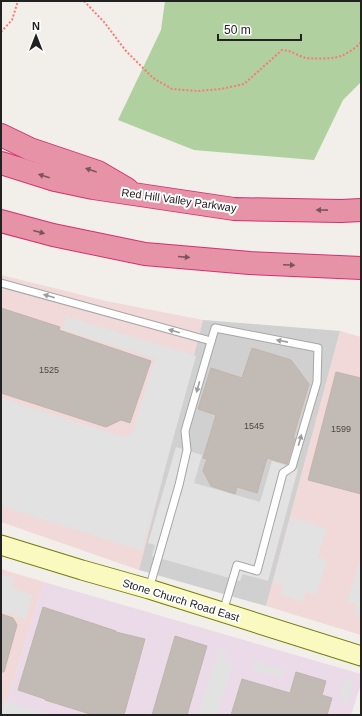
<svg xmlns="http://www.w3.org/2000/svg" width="362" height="716" font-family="Helvetica,sans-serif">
	<rect width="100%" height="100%" fill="#f2eee9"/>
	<g fill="#f1d9d9">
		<polygon points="1,275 106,301 203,320 139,570 1,522"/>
		<polygon points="340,331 361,337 361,635 266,606"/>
		<polygon points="1,569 44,582 3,715 1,715"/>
	</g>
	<polygon fill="#ebdbe8" points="44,582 361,674 361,684 351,715 3,715"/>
	<polygon fill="#d0d0d0" points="203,320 340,331 266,606 139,570"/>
	<polygon fill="#b0d09f" points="165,1 361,1 361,82 343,100 314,160 194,150 118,120 161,30"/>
	<g fill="#e2e2e2">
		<polygon points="66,316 196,356 142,551 1,506 1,398 124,437 130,435 133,431 155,359 62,329"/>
		<polygon points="176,447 202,455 194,483 260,502 272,461 298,469 268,581 243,574 240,581 152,556 155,545 148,543"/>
		<polygon points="291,517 327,529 318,555 318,557 327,561 316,595 307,592 305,594 302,602 280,594 283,587 282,585 273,582"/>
		<polygon points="361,557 361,616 354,614 357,606 356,604 347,601"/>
		<polygon points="1,575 15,578 12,587 32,595 26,619 1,612"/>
		<polygon points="219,649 227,652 224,661 233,664 217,715 198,715"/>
		<polygon points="255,661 284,670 282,678 252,669"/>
		<polygon points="346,676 353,684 347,706 340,696"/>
		<polygon points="5,701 49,715 1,715 1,712"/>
	</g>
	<g fill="#c2bab5" stroke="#c3b4ab">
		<polygon points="1,308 60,327 59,330 151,361 130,423 121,420 106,427 1,393"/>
		<polygon points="252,348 291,360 309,384 293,438 295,438 287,464 267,458 257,493 237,487 235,494 211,486 203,471 207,459 203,458 216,415 198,409 211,368 242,378"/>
		<polygon points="336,372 361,378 361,494 308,480"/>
		<polygon points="43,607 116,631 116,632 145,639 124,715 93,715 45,700 45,699 18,690"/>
		<polygon points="1,614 13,618 17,625 4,672 1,672"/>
		<polygon points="175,636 207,646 187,715 152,715"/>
		<polygon points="296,672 326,681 322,695 332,698 327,715 231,715 242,679 290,693"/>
	</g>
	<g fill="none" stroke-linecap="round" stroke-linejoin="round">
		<g stroke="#a6a6a6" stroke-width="9">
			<g id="service">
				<polyline points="1,283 211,341"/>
				<polyline points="149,589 179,485 187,450 185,431 215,328 318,348 317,382 292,467 283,473 257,571 237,565 223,612"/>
			</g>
		</g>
		<g stroke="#747a07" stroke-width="21">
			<polyline id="secondary" points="1,545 82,570 149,589 361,656"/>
		</g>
		<g stroke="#d92d71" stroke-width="24">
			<g id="motorway">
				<polyline points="1,135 30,149 98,172 127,189"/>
				<polyline points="1,163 55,180 93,188 234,209 341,211 361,210"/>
				<polyline points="1,221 53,235 145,254 250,263 361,268"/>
			</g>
		</g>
		<g stroke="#f87a74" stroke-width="2" stroke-dasharray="2 2" stroke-linecap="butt">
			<path d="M 84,1 L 104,22 L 126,51 L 153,78 L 172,89 L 198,91 L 221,89 L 244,84 L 282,50 C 291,50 298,56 306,58 C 313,59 334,59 341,56 C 348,53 356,48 361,42"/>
			<polyline points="1,32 12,20 18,1"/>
		</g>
		<use href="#service" stroke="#fff" stroke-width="7"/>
		<use href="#secondary" stroke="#f9f9c0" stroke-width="19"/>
		<use href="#motorway" stroke="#e693a7" stroke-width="22"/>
	</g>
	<defs><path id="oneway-solid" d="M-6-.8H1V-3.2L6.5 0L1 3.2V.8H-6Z"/></defs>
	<g fill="#7a555e">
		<use href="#oneway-solid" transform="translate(91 170) rotate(-161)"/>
		<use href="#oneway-solid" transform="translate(44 176) rotate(-163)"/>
		<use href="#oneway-solid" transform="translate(322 210) rotate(-179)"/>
		<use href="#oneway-solid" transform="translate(39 232) rotate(15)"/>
		<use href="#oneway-solid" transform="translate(184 257) rotate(5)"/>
		<use href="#oneway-solid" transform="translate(289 265) rotate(2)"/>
	</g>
	<g fill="#9c9c9c">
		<use href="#oneway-solid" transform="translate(49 296) rotate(-164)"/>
		<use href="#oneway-solid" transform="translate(174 331) rotate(-164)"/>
		<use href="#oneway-solid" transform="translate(282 341) rotate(-169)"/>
		<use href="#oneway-solid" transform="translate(198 387) rotate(106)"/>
		<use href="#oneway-solid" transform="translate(300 440) rotate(-74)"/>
	</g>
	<g text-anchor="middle" stroke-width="4" stroke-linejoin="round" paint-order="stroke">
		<g font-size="9" fill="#4a4847">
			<text x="49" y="373">1525</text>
			<text x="254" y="429">1545</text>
			<text x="341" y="432">1599</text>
		</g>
		<g font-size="11" fill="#222" stroke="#fff">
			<text transform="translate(179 200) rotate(8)" y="4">Red Hill Valley Parkway</text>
			<text transform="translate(181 600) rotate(17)" y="4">Stone Church Road East</text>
		</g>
	</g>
	<rect width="362" height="716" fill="none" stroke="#222222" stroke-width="4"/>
	<g transform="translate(36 36)" stroke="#ffffff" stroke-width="3" paint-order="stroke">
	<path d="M0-3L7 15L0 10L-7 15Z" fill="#222222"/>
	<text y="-6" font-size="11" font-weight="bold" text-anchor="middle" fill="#222222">N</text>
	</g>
	<path d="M218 34v6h83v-6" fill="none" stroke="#222222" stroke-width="2"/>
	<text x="224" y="34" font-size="12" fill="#222222" stroke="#ffffff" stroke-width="3" paint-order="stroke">50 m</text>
</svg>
